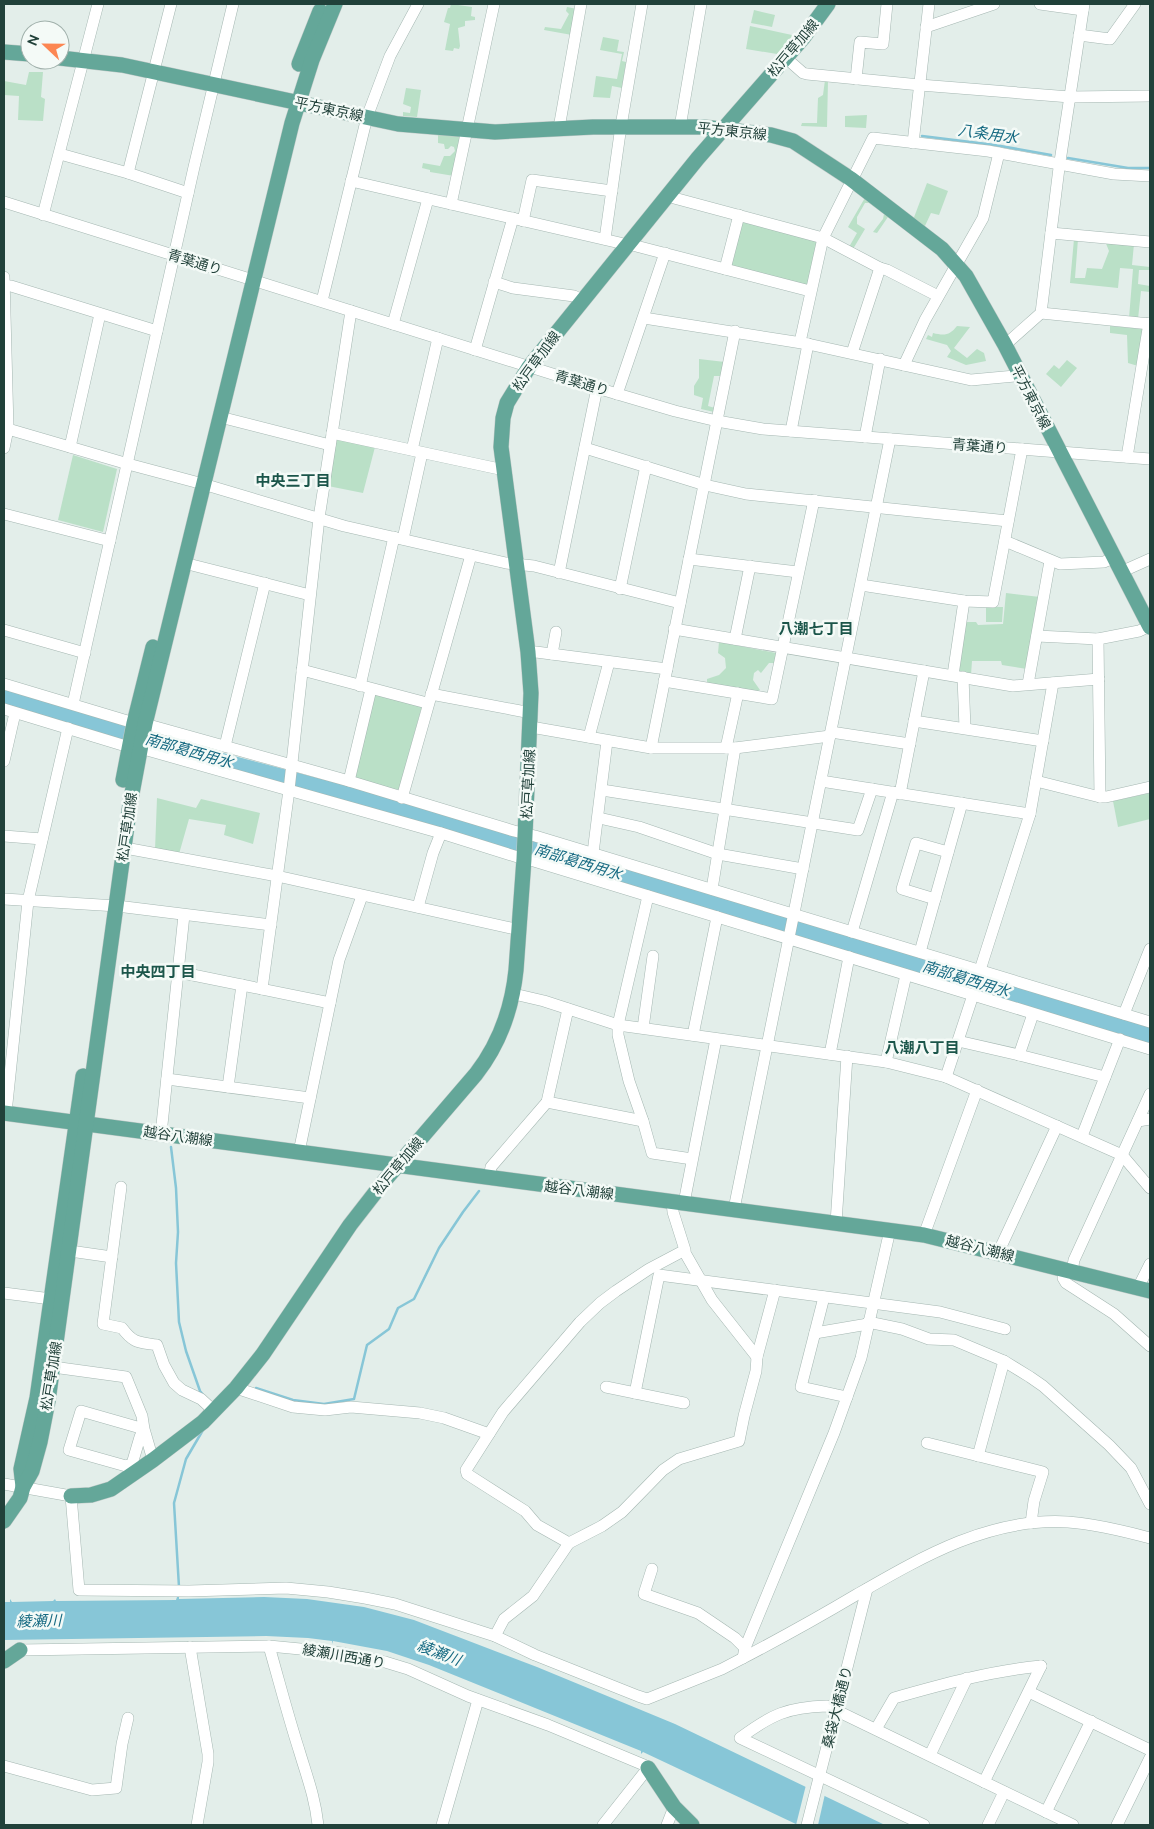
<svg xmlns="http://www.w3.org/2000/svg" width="1154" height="1829" font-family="Ubuntu,'Noto Sans JP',sans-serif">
	<rect width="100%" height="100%" fill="#e3eeea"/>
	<g fill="#bae0c7">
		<polygon points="451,4 472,7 471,16 475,17 475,20 465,21 465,26 458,28 460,46 459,49 454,48 453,51 445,50 450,24 444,22 448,8 450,8"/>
		<polygon points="567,7 577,9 572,35 544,30 545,27 561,29 569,14 566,11"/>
		<polygon points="754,10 775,15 772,27 751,23"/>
		<polygon points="750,26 792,35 791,39 777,54 746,49"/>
		<polygon points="603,37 619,40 617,51 624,52 622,61 626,62 622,88 612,86 610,98 593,97 596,76 617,79 622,54 600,50"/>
		<polygon points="29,72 43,72 41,97 45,99 43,121 18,120 19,96 4,95 4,81 26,85"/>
		<polygon points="825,80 828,80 827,127 801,126 802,123 817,123 818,98 823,95"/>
		<polygon points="406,88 421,90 417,117 403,116 403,112 410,113 411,107 403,104"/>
		<polygon points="867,115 866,128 845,127 845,116"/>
		<polygon points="438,133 459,135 462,139 454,176 430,172 430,170 422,168 423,163 440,166 444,156 450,156 455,151 454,147 451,146 448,149 445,149 444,144 438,143"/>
		<polygon points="927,183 948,191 939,215 931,213 924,228 913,220"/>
		<polygon points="866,196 890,214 877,233 873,232 883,219 884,214 869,203 865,203 857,217 857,224 865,229 853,249 849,247 857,233 848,227"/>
		<polygon points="743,221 815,239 817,243 808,284 804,286 732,267 730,263"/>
		<polygon points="1074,239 1078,239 1075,278 1085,278 1087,268 1102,269 1109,251 1105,241 1134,244 1132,265 1150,267 1150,270 1139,270 1138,284 1150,286 1150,292 1141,291 1138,319 1129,318 1133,269 1120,268 1118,288 1070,283"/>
		<path d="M 957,326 L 970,327 L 954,348 L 967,358 L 977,349 L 984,353 L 986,361 L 966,365 L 947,357 L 951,351 L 947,345 L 926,339 L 928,335 L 932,337 L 933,333 C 945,336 950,335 957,326 Z"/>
		<polygon points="1110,326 1144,329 1138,366 1128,363 1127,335 1110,333"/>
		<polygon points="699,359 725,362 722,376 714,376 708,406 715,408 714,412 701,409 703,398 694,395 694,386 699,378"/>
		<polygon points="1067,360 1077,368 1061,387 1046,374 1054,365 1059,369"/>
		<polygon points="338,438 375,447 363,493 328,486 335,441"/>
		<polygon points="73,455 117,469 103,532 58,520"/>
		<polygon points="1006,593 1040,597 1027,669 1002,665 1001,661 972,661 971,675 957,672 966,622 976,622 978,625 1003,624"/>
		<polygon points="986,607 1003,607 1002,622 986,622"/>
		<polygon points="719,642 776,653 774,663 769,663 761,673 758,670 754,673 753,680 760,690 755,692 710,685 707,682 707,679 719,675 726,668 725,658 718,653"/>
		<polygon points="374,694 422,706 399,789 395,790 356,779 355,774"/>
		<polygon points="1150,793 1150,819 1118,827 1113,801"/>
		<polygon points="157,798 196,808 201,799 260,813 253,844 224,835 226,825 189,819 179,854 155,850"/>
	</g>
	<polygon fill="#87c6d7" points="177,1597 179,1597 179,1599 264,1597 307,1599 364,1607 414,1620 537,1667 675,1724 885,1825 798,1825 643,1752 641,1754 641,1751 429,1665 387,1651 333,1641 333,1644 332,1641 308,1638 266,1636 4,1640 4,1602 10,1602 10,1599 12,1602 53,1601 55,1599 56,1601 176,1600"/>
	<polygon fill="#e3eeea" points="806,1785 825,1794 818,1825 796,1825"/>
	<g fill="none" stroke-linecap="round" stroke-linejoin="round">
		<g stroke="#87c6d7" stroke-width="2.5">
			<polyline points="922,136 995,145 1051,155"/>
			<polyline points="1068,158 1128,168 1150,168"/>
			<polyline points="171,1147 176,1188 178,1232 176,1263 179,1322 186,1351 200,1391 204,1396"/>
			<polyline points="256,1388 293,1400 324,1404 354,1399 367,1345 389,1329 398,1308 414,1299 439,1248 463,1212 479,1191"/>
			<polyline points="179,1587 174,1503 186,1459 203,1430"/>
		</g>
		<polyline stroke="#87c6d7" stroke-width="16" points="4,698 203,756 377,802 1150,1035"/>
		<g stroke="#a5b7b2" stroke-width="12">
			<g id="minor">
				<polyline points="1040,4 1083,10"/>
				<polyline points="926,27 994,4"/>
				<polyline points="1079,35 1110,39 1135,4"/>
				<polyline points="786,58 803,73 807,74 920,85 1070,97 1150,96"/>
				<polyline points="856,79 860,42 883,44 887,4"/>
				<polyline points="680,127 701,4"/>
				<polyline points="559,128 581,4"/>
				<polyline points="913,143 929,4"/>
				<polyline points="60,154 128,173 188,193"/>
				<polyline points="128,173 171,4"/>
				<polyline points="351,181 620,243 625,248"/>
				<polyline points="668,194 674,198 823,238 880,268 852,353"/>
				<polyline points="4,202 597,388 675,411 717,421 763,429 1150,459"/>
				<polyline points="451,204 494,4"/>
				<polyline points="43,215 98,4"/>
				<polyline points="523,221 532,180 612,191"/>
				<polyline points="1051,233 1150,242"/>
				<polyline points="605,239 621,126 642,4"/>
				<polyline points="630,241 636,246 810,291"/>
				<polyline points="880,268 887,270 938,296"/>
				<polyline points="725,269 739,215"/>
				<polyline points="4,277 8,429 4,448"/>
				<polyline points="494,282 513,288 574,296 582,300"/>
				<polyline points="4,286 11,286 157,331"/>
				<polyline points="322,301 367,117 390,56 418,4"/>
				<polyline points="1041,313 1150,324"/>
				<polyline points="644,318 808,344 971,380 1015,376 1019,374"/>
				<polyline points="393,324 428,199"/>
				<polyline points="800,342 823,238 873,138 988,151 1114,174 1150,176"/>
				<polyline points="1005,345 1041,313 1059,168 1084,4"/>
				<polyline points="475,350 513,218"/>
				<polyline points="904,365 925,320 983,218 999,153"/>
				<polyline points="617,394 665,253"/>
				<polyline points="220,417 330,445"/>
				<polyline points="8,429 128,464 203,484 344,526 506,563 534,566 680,603"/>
				<polyline points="791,431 808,344"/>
				<polyline points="332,433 504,470"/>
				<polyline points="865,437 880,359"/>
				<polyline points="70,447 100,314"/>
				<polyline points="585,448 705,485 746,494 1008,521"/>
				<polyline points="412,450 438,338"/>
				<polyline points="1127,457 1149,323"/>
				<polyline points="4,514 110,541"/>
				<polyline points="403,539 422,453"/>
				<polyline points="1005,541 1060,564 1104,562 1113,558"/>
				<polyline points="689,559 798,572"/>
				<polyline points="184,563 310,595"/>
				<polyline points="1121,572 1150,559"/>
				<polyline points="559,573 597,388"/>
				<polyline points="861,585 964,601 993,602 1022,449"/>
				<polyline points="620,589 646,466"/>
				<polyline points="674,629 1013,686 1099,679"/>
				<polyline points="4,630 85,653"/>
				<polyline points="1037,636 1098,639"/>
				<polyline points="735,639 750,566"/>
				<polyline points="528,652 536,652 667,669"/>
				<polyline points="552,654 556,632"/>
				<polyline points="302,670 427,703"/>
				<polyline points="953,675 964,601"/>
				<polyline points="963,677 965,728"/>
				<polyline points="664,681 772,699 814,500"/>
				<polyline points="4,684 134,723"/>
				<polyline points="1028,684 1050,561"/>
				<polyline points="360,686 394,537"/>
				<polyline points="431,694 531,713"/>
				<polyline points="73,704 194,167 233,4"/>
				<polyline points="4,709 129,747"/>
				<polyline points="914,721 1043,741"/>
				<polyline points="145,724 349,781 514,831 535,836 1150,1022"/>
				<polyline points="531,727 651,748 735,748 830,736"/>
				<polyline points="831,732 910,744"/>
				<polyline points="589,737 609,662"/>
				<polyline points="225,746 265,583"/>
				<polyline points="140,748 441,833 524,859"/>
				<polyline points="651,748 735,331"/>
				<polyline points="726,748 738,693"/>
				<polyline points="4,761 15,713"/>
				<polyline points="349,781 371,689"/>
				<polyline points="821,781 1030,814"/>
				<polyline points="1036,781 1100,797 1106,797 1150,787"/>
				<polyline points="602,790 858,830 872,789"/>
				<polyline points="900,794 924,671"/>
				<polyline points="1100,797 1098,639 1139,631 1150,626"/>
				<polyline points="402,798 471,555"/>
				<polyline points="599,818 639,827 718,854 803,869"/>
				<polyline points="4,836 42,839"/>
				<polyline points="125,848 277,876 520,930"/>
				<polyline points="593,853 607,741"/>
				<polyline points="524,858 1150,1049"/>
				<polyline points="712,889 735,748"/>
				<polyline points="648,896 618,1025 618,1035 629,1081 643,1121 652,1153 692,1159"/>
				<polyline points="4,899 117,906 271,925"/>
				<polyline points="935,899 902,889 916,843 948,852"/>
				<polyline points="418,907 433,853 441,833"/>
				<polyline points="852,932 893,792"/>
				<polyline points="920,952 962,803"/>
				<polyline points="980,970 1030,814 1053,683"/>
				<polyline points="178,972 330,1003"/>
				<polyline points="262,989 289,790 319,518 351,311"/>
				<polyline points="514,994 544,1001 618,1025 886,1062 946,1077 1122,1155 1150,1188"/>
				<polyline points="1124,1014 1150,949"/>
				<polyline points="643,1028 653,956"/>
				<polyline points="693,1035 717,917"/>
				<polyline points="958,1041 1019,1055 1105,1077"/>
				<polyline points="830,1054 849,957"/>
				<polyline points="1019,1055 1033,1014"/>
				<polyline points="886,1062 906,975"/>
				<polyline points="946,1077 973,995"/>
				<polyline points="167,1079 310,1098"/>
				<polyline points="228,1087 242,985"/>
				<polyline points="547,1102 643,1121"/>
				<polyline points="6,1113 28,901 68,728"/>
				<polyline points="1138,1121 1150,1119"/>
				<polyline points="161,1134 184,915"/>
				<polyline points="1082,1136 1120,1039"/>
				<polyline points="299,1152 339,960 362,896"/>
				<polyline points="489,1178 491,1167 547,1102 568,1009"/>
				<path d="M 121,1187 L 103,1324 L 122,1328 C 134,1344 139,1342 157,1345 L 164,1365 L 174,1383 L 182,1390 L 201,1399 L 214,1411"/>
				<polyline points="684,1203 716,1039"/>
				<polyline points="734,1209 890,439"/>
				<polyline points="836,1223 847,1056"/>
				<polyline points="924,1235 977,1090"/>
				<polyline points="70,1251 112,1257"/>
				<polyline points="684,1251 712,1300 757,1357"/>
				<polyline points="998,1253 1057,1126"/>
				<polyline points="1065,1269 1063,1278 1066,1283 1114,1314 1150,1346"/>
				<polyline points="1072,1271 1074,1260 1150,1094"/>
				<polyline points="1138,1288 1150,1264"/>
				<polyline points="4,1293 51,1299"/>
				<polyline points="824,1297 801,1387 847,1397"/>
				<polyline points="868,1322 902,1329 929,1339 954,1340 1004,1361 1030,1377 1043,1386 1109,1445 1131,1468 1150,1504"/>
				<polyline points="815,1333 868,1324"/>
				<polyline points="53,1367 126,1377 142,1416 144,1429 140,1437 132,1464 126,1466 69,1450 81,1411 144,1429 153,1460"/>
				<polyline points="606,1387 684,1403"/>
				<polyline points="236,1388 293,1407 325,1410 351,1407 420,1413 444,1418 489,1434"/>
				<polyline points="635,1393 659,1275 940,1312 1005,1329"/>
				<polyline points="927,1443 1043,1472 1034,1501 1031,1523"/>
				<polyline points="978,1456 1004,1361"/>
				<path d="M 4,1484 L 71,1496 L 79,1590 L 189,1591 L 286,1588 L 328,1592 L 365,1598 L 395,1604 L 495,1636 L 535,1655 L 638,1696 L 647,1699 L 722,1669 L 743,1658 C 781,1638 819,1617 856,1595 C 922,1557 990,1517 1068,1522 C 1096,1524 1124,1531 1150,1538"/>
				<polyline points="569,1543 537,1525 525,1511 467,1474 466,1470 503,1412 580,1322 600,1303 616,1291 649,1269 685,1250 673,1212 672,1202"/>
				<polyline points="652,1569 644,1594 698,1613 735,1638 745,1648"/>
				<polyline points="495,1636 504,1619 533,1596 569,1543 602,1526 622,1512 663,1470 679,1459 739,1441 744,1416 756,1371 757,1357 775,1290"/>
				<path d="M 269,1646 C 279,1681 288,1716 299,1750 C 307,1777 315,1797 318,1825"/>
				<polyline points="190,1647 208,1754 208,1762 197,1825"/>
				<polyline points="20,1650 269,1646 342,1653 385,1662 408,1669 468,1696 548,1725 644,1765 648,1768 603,1825"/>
				<polyline points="743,1658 745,1648 834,1433 861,1358 890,1230"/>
				<polyline points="1029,1692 1150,1750"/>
				<path d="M 876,1729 L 894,1698 C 943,1684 991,1671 1041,1666"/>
				<polyline points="930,1755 967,1678"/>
				<polyline points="4,1766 92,1790 116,1788 122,1744 128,1718"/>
				<polyline points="984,1782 1041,1666"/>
				<polyline points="1046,1812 1091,1721"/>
				<polyline points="442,1825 478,1700"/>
				<polyline points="667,1825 674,1807"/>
				<polyline points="807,1825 867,1589"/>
				<path d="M 924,1825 L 740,1738 C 771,1715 787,1707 827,1706 L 1073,1825"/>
				<polyline points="988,1825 1004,1792"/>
				<polyline points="1117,1825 1150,1758"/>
			</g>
		</g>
		<g stroke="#c1cac8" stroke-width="16">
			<g id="major">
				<polyline points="4,52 30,54"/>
				<polyline points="60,58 122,65 398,124 495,132 593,127 703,127 771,135 793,141 851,179 942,249 966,276 1005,345 1150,627"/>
				<polyline points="299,64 320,11"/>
				<polyline points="123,780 134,723 153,647"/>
				<polyline points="4,1113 924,1235 1150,1291"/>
				<polyline points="23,1487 21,1469 37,1398 83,1076"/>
				<path d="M 71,1496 L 91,1495 L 111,1489 L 153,1460 L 203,1422 L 236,1388 L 263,1354 L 350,1225 L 385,1180 L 476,1074 C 500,1043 512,1009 516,970 L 524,859 L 531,693 L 528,652 L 501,447 L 503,418 L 507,403 L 529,367 L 698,158 L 803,38 L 828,4"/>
				<polyline points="4,1521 20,1498 23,1487 32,1471 40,1442 48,1401 130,804 145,724 292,123 312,60 335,4"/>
				<polyline points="4,1661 20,1650"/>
				<polyline points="648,1768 674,1807 692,1825"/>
			</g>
		</g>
		<use href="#minor" stroke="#fff" stroke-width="11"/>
		<use href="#major" stroke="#64a799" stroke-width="15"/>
	</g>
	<g text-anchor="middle" stroke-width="5" stroke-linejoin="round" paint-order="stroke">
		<g font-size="14" fill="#21413a" stroke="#f4faf7">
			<text transform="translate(793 48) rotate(-50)" y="5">松戸草加線</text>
			<text transform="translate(329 109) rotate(12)" y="5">平方東京線</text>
			<text transform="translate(732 131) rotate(6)" y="5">平方東京線</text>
			<text transform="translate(195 262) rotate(17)" y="5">青葉通り</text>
			<text transform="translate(536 361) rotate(-54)" y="5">松戸草加線</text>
			<text transform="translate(582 383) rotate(17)" y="5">青葉通り</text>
			<text transform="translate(1031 397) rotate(63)" y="5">平方東京線</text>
			<text transform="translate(980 446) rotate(4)" y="5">青葉通り</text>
			<text transform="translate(528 784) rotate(-87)" y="5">松戸草加線</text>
			<text transform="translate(127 827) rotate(-82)" y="5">松戸草加線</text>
			<text transform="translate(178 1136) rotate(8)" y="5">越谷八潮線</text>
			<text transform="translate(398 1166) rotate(-50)" y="5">松戸草加線</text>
			<text transform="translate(579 1190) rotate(7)" y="5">越谷八潮線</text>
			<text transform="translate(980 1248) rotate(14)" y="5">越谷八潮線</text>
			<text transform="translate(51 1376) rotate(-81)" y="5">松戸草加線</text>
			<text transform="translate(344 1656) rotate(10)" y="5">綾瀬川西通り</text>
			<text transform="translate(837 1707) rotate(-76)" y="5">桑袋大橋通り</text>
		</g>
		<g font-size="15" font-style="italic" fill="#166a82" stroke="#f4faf7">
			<text transform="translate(988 134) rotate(8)" y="5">八条用水</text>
			<text transform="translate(189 751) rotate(16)" y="5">南部葛西用水</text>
			<text transform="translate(578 862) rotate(17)" y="5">南部葛西用水</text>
			<text transform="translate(966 979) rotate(17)" y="5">南部葛西用水</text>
			<text transform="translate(39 1621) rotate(-1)" y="5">綾瀬川</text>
			<text transform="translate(439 1653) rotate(21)" y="5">綾瀬川</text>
		</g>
		<g font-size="15" font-weight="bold" fill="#1b554a" stroke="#f4faf7">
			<text x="293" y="486">中央三丁目</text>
			<text x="816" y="634">八潮七丁目</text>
			<text x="158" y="977">中央四丁目</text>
			<text x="922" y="1053">八潮八丁目</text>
		</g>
	</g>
	<rect width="1154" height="1829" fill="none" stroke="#21413a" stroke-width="10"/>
	<g transform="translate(45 45) rotate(292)"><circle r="24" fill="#f4faf7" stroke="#a0b0ab"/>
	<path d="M0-4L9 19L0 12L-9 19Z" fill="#fc8652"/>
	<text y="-8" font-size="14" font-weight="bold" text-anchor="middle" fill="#21413a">N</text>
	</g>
</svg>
